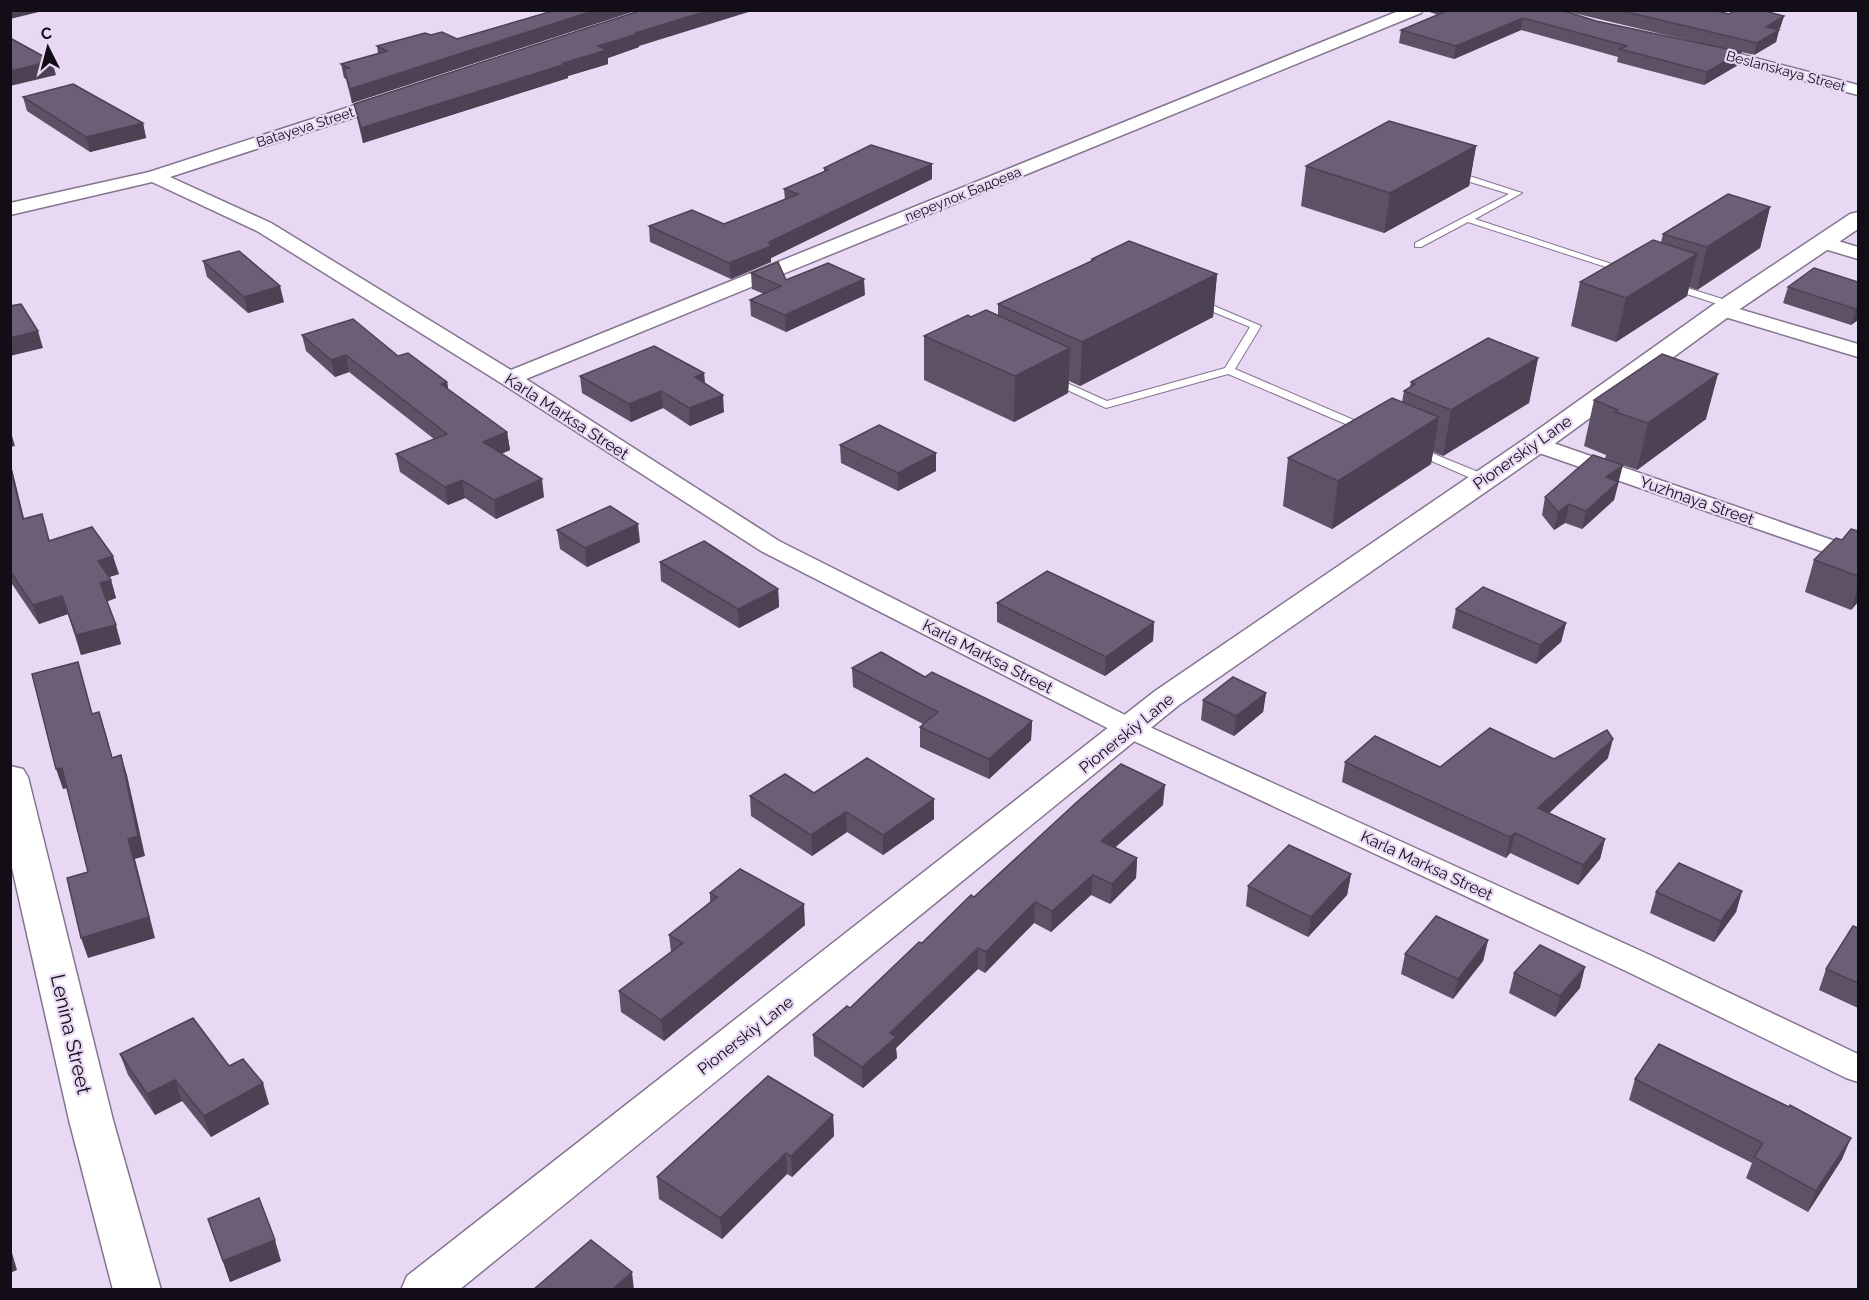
<svg xmlns="http://www.w3.org/2000/svg" width="1869" height="1300" font-family="Raleway,sans-serif">
	<rect width="100%" height="100%" fill="#e8d8f4"/>
	<g fill="none" stroke-linecap="round" stroke-linejoin="round">
		<g stroke="#84758f" stroke-width="2">
			<g id="service">
				<polygon points="1451,172 1457,172 1522,193 1475,219 1630,270 1629,272 1621,272 1468,222 1421,247 1415,247 1415,243 1509,194 1451,176"/>
				<polygon points="1672,283 1735,303 1736,305 1735,307 1727,307 1668,288 1667,286"/>
				<polygon points="1198,299 1261,326 1235,369 1370,427 1370,431 1362,431 1228,374 1106,408 1048,381 1050,379 1058,379 1107,401 1225,368 1250,327 1194,304 1194,300"/>
				<polygon points="1417,447 1488,476 1490,479 1484,483 1480,482 1413,453 1411,451"/>
			</g>
		</g>
		<g stroke="#84758f" stroke-width="3">
			<g id="minor">
				<polygon points="1401,10 1423,10 1421,13 526,379 779,541 1141,723 1652,956 1858,1054 1858,1082 1846,1078 1628,972 1121,735 761,551 501,383 257,231 152,182 10,215 10,203 149,172 383,96 395,96 397,100 395,104 170,177 271,223 511,370"/>
				<polygon points="1705,45 1858,85 1858,95 1699,53 1697,50 1699,47"/>
				<polygon points="1825,237 1858,247 1858,259 1818,247 1815,243 1818,239"/>
				<polygon points="1722,304 1858,344 1858,357 1715,314 1712,310 1715,306"/>
				<polygon points="1536,437 1858,549 1858,564 1528,449 1524,444 1528,439"/>
			</g>
		</g>
		<g stroke="#84758f" stroke-width="3">
			<g id="tertiary">
				<polygon points="1858,212 1858,229 1731,315 1546,450 1179,705 459,1290 401,1290 407,1276 1155,691 1526,438 1713,305 1850,214"/>
				<polygon points="10,766 23,769 28,777 113,1120 161,1290 113,1290 69,1120 10,859"/>
			</g>
		</g>
		<use href="#service" fill="#fff" fill-rule="evenodd"/>
		<use href="#minor" fill="#fff" fill-rule="evenodd"/>
		<use href="#tertiary" fill="#fff" fill-rule="evenodd"/>
	</g>
	<g fill="#5d5165" fill-rule="evenodd">
		<polygon points="556,10 638,10 352,103 346,79 344,78 341,64 378,54 377,46 431,35 457,39"/>
		<path d="M 1424,10 L 1712,10 L 1729,14 L 1784,16 L 1780,28 L 1778,30 L 1779,30 L 1776,42 L 1754,55 L 1741,52 L 1738,65 L 1704,85 L 1617,62 L 1618,57 L 1521,30 L 1454,59 L 1399,43 L 1401,30 L 1438,15 ZM 1563,11 L 1569,12 L 1708,45 L 1596,21 Z"/>
		<polygon points="639,46 639,47 608,58 608,64 568,76 568,78 363,143 357,118 354,104"/>
		<polygon points="23,97 143,123 146,138 90,152 27,111"/>
		<polygon points="1476,146 1469,186 1384,233 1301,206 1306,166"/>
		<polygon points="824,168 932,179 771,258 771,262 731,279 650,242 649,226 724,224 785,200 784,189 824,172"/>
		<polygon points="1770,207 1760,248 1697,290 1689,287 1687,296 1616,342 1571,326 1580,282 1661,242 1663,234"/>
		<polygon points="1092,259 1217,274 1213,317 1080,386 1069,381 1068,393 1014,422 924,380 924,336 998,315 998,304 1091,261"/>
		<polygon points="203,261 284,302 248,313 207,277"/>
		<polygon points="751,273 786,280 865,295 786,332 751,316 750,300 764,294 752,289"/>
		<polygon points="1858,282 1858,320 1851,325 1783,303 1788,287"/>
		<polygon points="302,335 398,356 447,382 448,389 507,432 510,450 501,454 544,497 496,519 465,498 448,505 400,472 396,454 434,439 349,372 335,377 306,351"/>
		<polygon points="1538,358 1529,403 1443,456 1433,452 1431,464 1332,529 1283,506 1288,458 1402,402 1404,391 1410,387 1411,382"/>
		<polygon points="704,373 705,383 724,412 690,426 663,408 631,422 582,393 580,376"/>
		<polygon points="1594,400 1706,419 1637,470 1605,459 1606,455 1584,446"/>
		<polygon points="840,445 936,471 898,491 841,463"/>
		<polygon points="10,461 24,518 50,540 119,574 109,577 111,580 116,598 107,601 121,644 81,655 68,614 39,624 10,581"/>
		<polygon points="1619,483 1618,484 1614,500 1582,529 1565,523 1554,530 1542,515 1545,497"/>
		<polygon points="557,530 640,542 587,567 560,549"/>
		<polygon points="1858,530 1858,602 1851,610 1805,592 1814,560 1842,540 1858,531"/>
		<polygon points="660,562 778,589 779,607 739,628 661,581"/>
		<polygon points="997,603 1154,622 1153,641 1105,676 997,622"/>
		<polygon points="1456,609 1566,623 1561,642 1536,664 1452,628"/>
		<polygon points="852,668 925,677 1032,721 1031,740 989,779 920,747 920,727 923,724 853,687"/>
		<polygon points="1266,693 1263,712 1234,736 1201,720 1203,700"/>
		<polygon points="1608,758 1549,813 1605,839 1600,859 1578,885 1510,853 1506,858 1342,782 1345,762 1440,767 1554,759"/>
		<polygon points="814,793 934,819 883,855 847,832 812,856 751,816 750,796"/>
		<polygon points="1163,805 1115,847 1137,858 1136,878 1110,904 1091,895 1051,932 1034,923 985,973 978,969 896,1048 897,1058 863,1088 814,1056 813,1035 850,1008 974,897"/>
		<polygon points="1351,874 1347,895 1308,937 1246,906 1248,886"/>
		<polygon points="1742,891 1736,912 1714,942 1650,913 1656,892"/>
		<polygon points="710,893 805,925 664,1041 621,1012 619,991 671,952 669,935 710,902"/>
		<polygon points="1858,928 1858,1008 1819,990 1826,969"/>
		<polygon points="1488,940 1483,961 1453,999 1401,974 1405,954"/>
		<polygon points="1514,973 1580,988 1555,1017 1509,993"/>
		<polygon points="120,1054 229,1066 269,1104 211,1137 182,1101 155,1115 128,1075"/>
		<polygon points="1635,1079 1842,1159 1808,1212 1746,1178 1752,1163 1629,1100"/>
		<polygon points="833,1115 834,1136 792,1177 787,1174 722,1239 659,1199 657,1177"/>
		<polygon points="208,1219 281,1261 230,1282"/>
	</g>
	<g fill="#4c4253">
		<polygon points="10,10 47,10 10,19"/>
		<polygon points="596,10 638,10 352,103 350,89"/>
		<polygon points="710,10 755,10 639,46 639,47 608,58 608,64 568,76 568,78 363,143 361,128 563,63 598,46 636,33"/>
		<polygon points="1784,16 1780,28 1764,38 1779,30 1776,42 1754,55 1757,43 1766,27"/>
		<polygon points="1523,18 1521,30 1454,59 1456,46"/>
		<polygon points="1741,52 1738,65 1704,85 1707,72"/>
		<polygon points="52,61 56,75 10,86 10,71"/>
		<polygon points="143,123 146,138 90,152 86,137"/>
		<polygon points="1476,146 1469,186 1384,233 1390,193"/>
		<polygon points="932,164 932,179 771,258 771,262 731,279 729,263 769,242"/>
		<polygon points="1770,207 1760,248 1697,290 1707,247"/>
		<polygon points="1697,254 1687,296 1616,342 1626,298"/>
		<polygon points="1217,274 1213,317 1080,386 1082,342"/>
		<polygon points="864,279 865,295 786,332 785,315"/>
		<polygon points="280,286 284,302 248,313 244,297"/>
		<polygon points="1858,307 1858,320 1851,325 1856,309"/>
		<polygon points="38,331 43,348 10,356 10,338"/>
		<polygon points="1070,348 1068,393 1014,422 1015,376"/>
		<polygon points="346,355 349,372 335,377 331,360"/>
		<polygon points="1538,358 1529,403 1443,456 1451,410"/>
		<polygon points="704,373 705,390 695,377"/>
		<polygon points="1718,374 1706,419 1637,470 1648,423"/>
		<polygon points="447,382 450,399 441,384"/>
		<polygon points="661,391 663,408 631,422 629,404"/>
		<polygon points="723,395 724,412 690,426 689,408"/>
		<polygon points="1439,417 1431,464 1332,529 1338,481"/>
		<polygon points="10,429 15,446 10,447"/>
		<polygon points="507,432 510,450 486,460 483,442"/>
		<polygon points="936,453 936,471 898,491 898,473"/>
		<polygon points="10,461 28,537 23,519 10,467"/>
		<polygon points="1623,465 1614,500 1582,529 1586,511 1606,477"/>
		<polygon points="542,479 544,497 496,519 494,500"/>
		<polygon points="462,480 465,498 448,505 445,487"/>
		<polygon points="1569,504 1565,523 1554,530 1558,512"/>
		<polygon points="638,524 640,542 587,567 585,548"/>
		<polygon points="113,556 119,574 103,579 98,561"/>
		<polygon points="111,580 116,598 106,602 100,583"/>
		<polygon points="1858,587 1858,602 1851,610"/>
		<polygon points="778,589 779,607 739,628 738,609"/>
		<polygon points="62,596 68,614 39,624 33,605"/>
		<polygon points="1154,622 1153,641 1105,676 1106,657"/>
		<polygon points="1566,623 1561,642 1536,664 1540,645"/>
		<polygon points="116,625 121,644 81,655 76,635"/>
		<polygon points="1266,693 1263,712 1234,736 1236,716"/>
		<polygon points="99,712 105,731 118,778 112,758"/>
		<polygon points="1032,721 1031,740 989,779 989,759"/>
		<polygon points="1613,739 1608,758 1533,828 1538,808"/>
		<polygon points="121,755 127,775 145,856 135,859 155,938 88,958 81,938 128,839"/>
		<polygon points="62,768 69,788 63,789 56,769"/>
		<polygon points="1165,785 1163,805 1100,861 1101,841"/>
		<polygon points="934,799 934,819 883,855 883,835"/>
		<polygon points="846,812 847,832 812,856 811,835"/>
		<polygon points="1515,833 1510,853 1506,858 1510,837"/>
		<polygon points="1605,839 1600,859 1578,885 1583,865"/>
		<polygon points="1137,858 1136,878 1110,904 1112,884"/>
		<polygon points="1351,874 1347,895 1308,937 1311,917"/>
		<polygon points="1093,875 1091,895 1051,932 1052,911"/>
		<polygon points="1742,891 1736,912 1714,942 1721,921"/>
		<polygon points="1035,902 1034,923 985,973 986,952"/>
		<polygon points="804,904 805,925 664,1041 661,1020"/>
		<polygon points="1488,940 1483,961 1453,999 1458,979"/>
		<polygon points="978,948 978,969 896,1048 897,1058 863,1088 862,1067 890,1033"/>
		<polygon points="1585,967 1580,988 1555,1017 1560,996"/>
		<polygon points="175,1080 182,1101 155,1115 147,1094"/>
		<polygon points="263,1083 269,1104 211,1137 204,1116"/>
		<polygon points="833,1115 834,1136 792,1177 791,1156"/>
		<polygon points="1851,1138 1842,1159 1808,1212 1816,1191"/>
		<polygon points="786,1153 787,1174 722,1239 720,1218"/>
		<polygon points="275,1240 281,1261 230,1282 223,1261"/>
		<polygon points="10,1246 17,1270 10,1273"/>
		<polygon points="632,1272 634,1290 612,1290"/>
	</g>
	<g fill="#6c5e76" stroke="#4c4253" stroke-width="1.5">
		<polygon points="556,10 596,10 350,89 344,69 349,68 341,64 387,51 377,46 425,33 431,35 442,32 457,39"/>
		<polygon points="642,10 710,10 636,33 638,34 598,46 607,50 563,63 566,64 361,128 354,104"/>
		<polygon points="1449,10 1561,10 1596,21 1741,52 1707,72 1620,49 1627,46 1523,18 1456,46 1401,30"/>
		<polygon points="1618,10 1712,10 1729,14 1735,10 1761,10 1784,16 1766,27 1779,30 1757,43"/>
		<polygon points="10,38 52,61 10,71"/>
		<polygon points="73,84 143,123 86,137 23,97"/>
		<polygon points="1389,121 1476,146 1390,193 1306,166"/>
		<polygon points="871,145 932,164 769,242 771,246 729,263 649,226 692,210 724,224 798,194 784,189 828,170 824,168"/>
		<polygon points="1728,194 1770,207 1707,247 1663,234"/>
		<polygon points="1653,240 1697,254 1626,298 1580,282"/>
		<polygon points="1129,241 1217,274 1082,342 998,304 1094,260 1092,259"/>
		<polygon points="239,251 280,286 244,297 203,261"/>
		<polygon points="778,262 786,280 828,263 864,279 785,315 750,300 781,286 751,273"/>
		<polygon points="1814,268 1858,282 1858,307 1856,309 1788,287"/>
		<polygon points="21,304 38,331 10,338 10,306"/>
		<polygon points="986,310 1070,348 1015,376 924,336 968,315 971,317"/>
		<polygon points="353,319 398,356 408,353 447,382 441,384 507,432 483,442 542,479 494,500 462,480 445,487 396,454 447,434 346,355 331,360 302,335"/>
		<polygon points="1488,338 1538,358 1451,410 1404,391 1415,384 1411,382"/>
		<polygon points="654,346 704,373 695,377 723,395 689,408 661,391 629,404 580,376"/>
		<polygon points="1662,354 1718,374 1648,423 1615,412 1618,410 1594,400"/>
		<polygon points="1392,398 1439,417 1338,481 1288,458"/>
		<polygon points="879,425 936,453 898,473 840,445"/>
		<polygon points="1593,455 1623,465 1606,477 1618,482 1586,511 1569,504 1558,512 1545,497"/>
		<polygon points="10,467 23,519 42,514 49,541 92,527 113,556 98,561 111,580 100,583 116,625 76,635 62,596 33,605 10,571"/>
		<polygon points="610,506 638,524 585,548 557,530"/>
		<polygon points="1851,529 1858,531 1858,576 1814,560 1836,538 1842,540"/>
		<polygon points="704,541 778,589 738,609 660,562"/>
		<polygon points="1047,571 1154,622 1106,657 997,603"/>
		<polygon points="1483,587 1566,623 1540,645 1456,609"/>
		<polygon points="881,652 925,677 932,672 1032,721 989,759 920,727 938,712 852,668"/>
		<polygon points="78,662 92,714 99,712 112,758 121,755 138,836 128,839 149,917 81,938 67,878 88,872 62,768 56,769 32,674"/>
		<polygon points="1233,677 1266,693 1236,716 1203,700"/>
		<polygon points="1490,728 1554,759 1607,730 1613,739 1538,808 1605,839 1583,865 1515,833 1510,837 1345,762 1375,736 1440,767"/>
		<polygon points="867,758 934,799 883,835 846,812 811,835 750,796 785,774 814,793"/>
		<polygon points="1121,764 1165,785 1101,841 1137,858 1112,884 1093,875 1052,911 1035,902 986,952 978,948 890,1033 896,1037 862,1067 813,1035 847,1006 850,1008 919,942 922,943 971,895 974,897 1078,801"/>
		<polygon points="1289,845 1351,874 1311,917 1248,886"/>
		<polygon points="1679,863 1742,891 1721,921 1656,892"/>
		<polygon points="740,869 804,904 661,1020 619,991 683,943 669,935 717,897 710,893"/>
		<polygon points="1436,916 1488,940 1458,979 1405,954"/>
		<polygon points="1853,926 1858,928 1858,983 1826,969"/>
		<polygon points="1540,945 1585,967 1560,996 1514,973"/>
		<polygon points="193,1018 229,1066 243,1059 263,1083 204,1116 175,1080 147,1094 120,1054"/>
		<polygon points="1659,1044 1789,1107 1790,1105 1851,1138 1816,1191 1754,1157 1763,1143 1635,1079"/>
		<polygon points="768,1076 833,1115 791,1156 786,1153 720,1218 657,1177"/>
		<polygon points="259,1198 275,1240 223,1261 208,1219"/>
		<polygon points="591,1240 632,1272 612,1290 533,1290"/>
	</g>
	<g text-anchor="middle" stroke-width="4.5" stroke-linejoin="round" paint-order="stroke">
		<g font-size="14" fill="#120d16" stroke="#e8d8f4">
			<text transform="translate(1786 71) rotate(15)" y="5">Beslanskaya Street</text>
			<text transform="translate(305 127) rotate(-18)" y="5">Batayeva Street</text>
			<text transform="translate(963 194) rotate(-22)" y="5">переулок Бадоева</text>
		</g>
		<g font-size="16" fill="#120d16" stroke="#e8d8f4">
			<text transform="translate(567 416) rotate(33)" y="6">Karla Marksa Street</text>
			<text transform="translate(1522 452) rotate(-35)" y="6">Pionerskiy Lane</text>
			<text transform="translate(1697 500) rotate(19)" y="6">Yuzhnaya Street</text>
			<text transform="translate(988 656) rotate(27)" y="6">Karla Marksa Street</text>
			<text transform="translate(1126 733) rotate(-39)" y="6">Pionerskiy Lane</text>
			<text transform="translate(1427 865) rotate(25)" y="6">Karla Marksa Street</text>
			<text transform="translate(745 1035) rotate(-38)" y="6">Pionerskiy Lane</text>
		</g>
		<g font-size="20" fill="#120d16" stroke="#e8d8f4">
			<text transform="translate(71 1034) rotate(77)" y="7">Lenina Street</text>
		</g>
	</g>
	<rect width="1869" height="1300" fill="none" stroke="#120d16" stroke-width="24"/>
	<g transform="translate(48 48) rotate(354)" stroke="#e8d8f4" stroke-width="4.5" paint-order="stroke">
	<path d="M0-4.5L10 22L0 15L-10 22Z" fill="#120d16"/>
	<text y="-9" font-size="16" font-weight="bold" text-anchor="middle" fill="#120d16">С</text>
	</g>
</svg>
